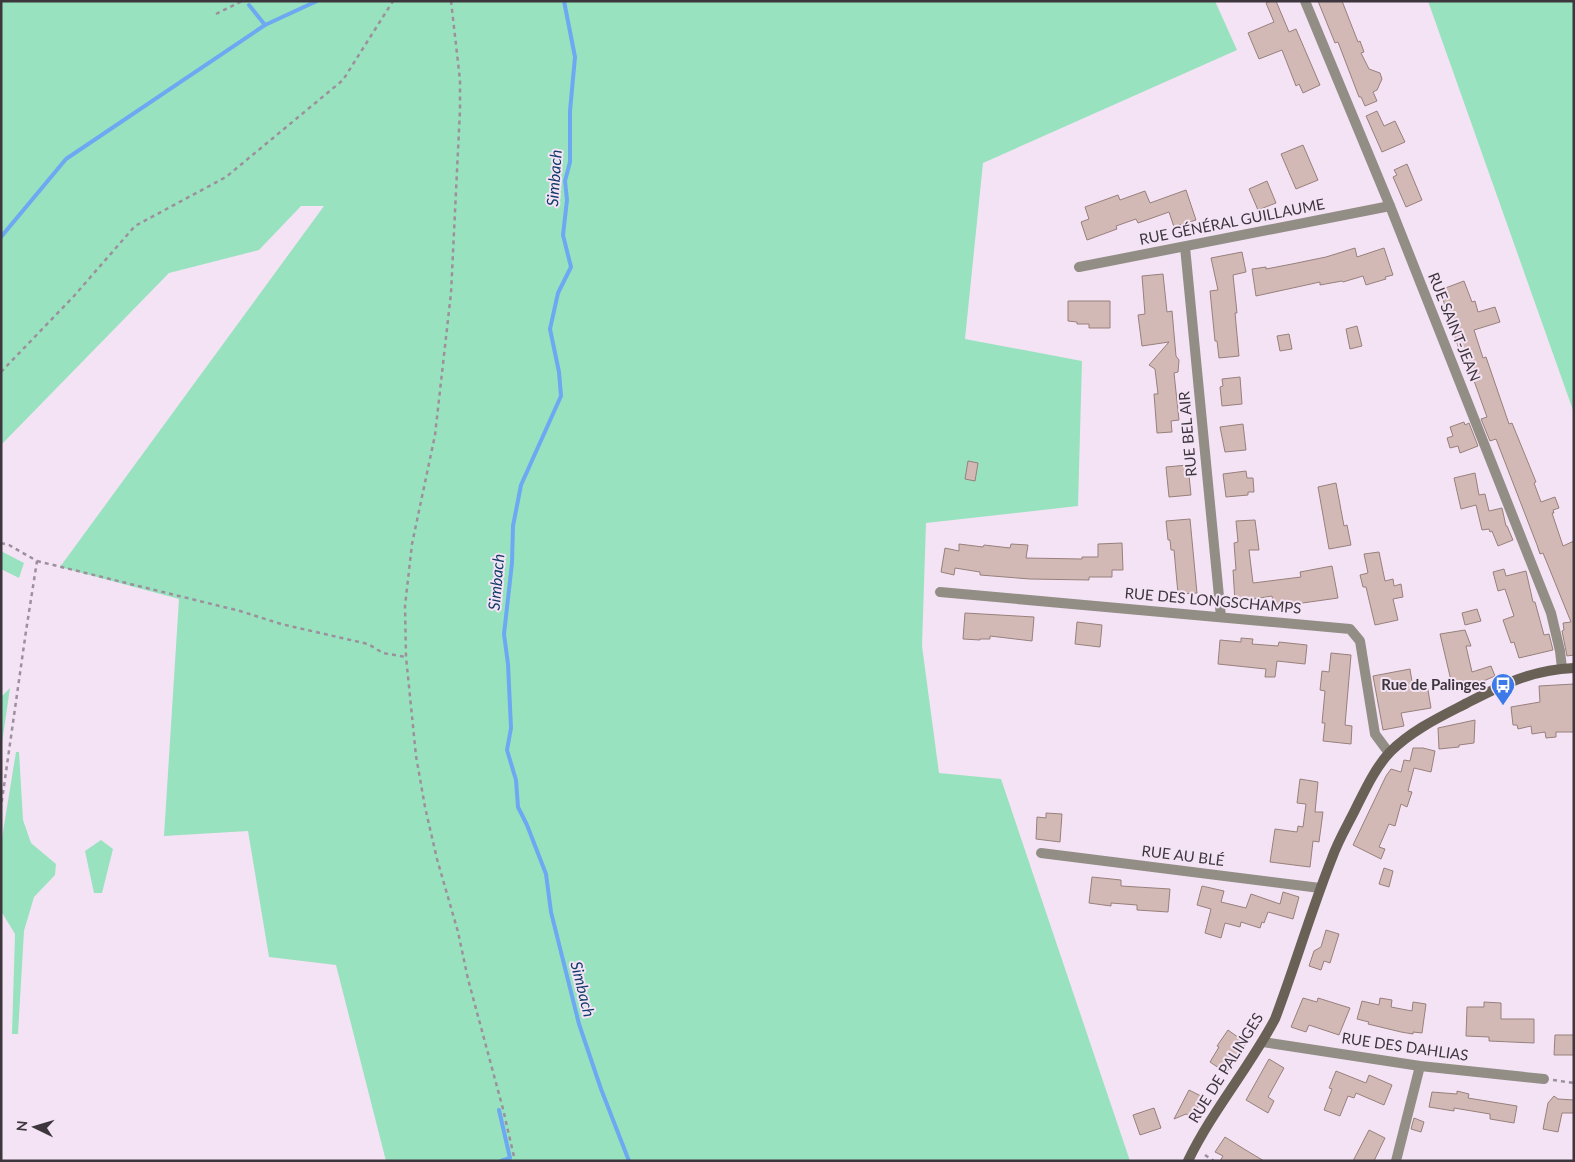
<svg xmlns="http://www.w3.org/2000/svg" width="1575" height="1162" font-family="Lato,sans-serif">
	<rect width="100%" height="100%" fill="#f4e3f5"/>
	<g fill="#99e2bf">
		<polygon points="1,1 1215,1 1237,50 983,163 965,339 1082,361 1078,506 926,523 922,646 939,773 1001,779 1130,1161 386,1161 336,965 269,957 248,831 164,836 179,599 60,567 324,206 301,206 259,250 169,273 1,445"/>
		<polygon points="1428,1 1574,1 1574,413"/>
		<polygon points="1,551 24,563 19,578 1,569"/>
		<polygon points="10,688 1,750 1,697"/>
		<polygon points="16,752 19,752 23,820 31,843 56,864 55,875 34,897 24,931 18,1034 12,1034 15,934 1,911 1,844"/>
		<polygon points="101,840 113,849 102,893 94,893 85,851"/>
	</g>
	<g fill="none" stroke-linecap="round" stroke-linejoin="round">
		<g stroke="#6da9f2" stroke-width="4">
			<polyline points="564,1 575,57 570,111 570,162 565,181 567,200 563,235 571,267 558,293 550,329 559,372 561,396 521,485 513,526 512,563 504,634 508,664 511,728 507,750 516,780 518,807 527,825 546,874 551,912 579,1024 601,1089 629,1161"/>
			<polyline points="249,5 265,25"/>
			<polyline points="1,237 66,159 265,25 317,1"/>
			<polyline points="499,1110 510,1158 501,1161"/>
		</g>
	</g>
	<g fill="#d3b9b5" stroke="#97807c">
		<polygon points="1271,1 1276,1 1289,32 1296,29 1320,85 1303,93 1299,84 1296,86 1282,50 1259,59 1248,33 1274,22 1266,3"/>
		<polygon points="1318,1 1342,1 1358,42 1360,41 1364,52 1361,53 1369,69 1380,73 1382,79 1377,90 1373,92 1377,101 1365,106 1361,97 1359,97 1338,42 1335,43"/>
		<polygon points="1377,111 1384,126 1395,121 1405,142 1382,152 1366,116"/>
		<polygon points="1303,145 1318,180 1296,189 1281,154"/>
		<polygon points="1407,164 1422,200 1406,207 1393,177 1397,175 1394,170"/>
		<polygon points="1267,181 1276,203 1258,210 1249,189"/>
		<polygon points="1186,190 1196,220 1174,227 1169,212 1138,223 1136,219 1116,226 1117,229 1087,240 1081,222 1089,219 1085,207 1118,195 1120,200 1145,191 1150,203"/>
		<polygon points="1355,248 1357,257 1384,248 1393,275 1385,277 1386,279 1366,285 1363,276 1343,282 1342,281 1320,285 1320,282 1256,296 1252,269 1266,267 1266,269 1292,264 1326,257"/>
		<polygon points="1242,252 1246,272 1233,275 1237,313 1235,313 1239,356 1219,358 1217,341 1215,341 1210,291 1218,290 1211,258"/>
		<polygon points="1163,274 1167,312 1172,311 1176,356 1179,360 1178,372 1174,373 1179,420 1171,421 1172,432 1157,433 1154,394 1158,394 1155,369 1149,365 1169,342 1142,346 1138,315 1145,314 1142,276"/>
		<polygon points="1464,281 1472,302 1475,301 1478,312 1495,307 1500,322 1474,330 1483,358 1486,357 1509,424 1512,423 1536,482 1534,483 1541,502 1555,497 1559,508 1553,510 1554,513 1552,513 1563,546 1574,541 1574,655 1567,656 1562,631 1564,630 1563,623 1571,622 1543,553 1540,554 1537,545 1496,439 1490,441 1481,419 1487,417 1468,364 1464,365 1440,290"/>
		<polygon points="1068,301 1110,301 1110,328 1089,328 1089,324 1077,324 1077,322 1068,321"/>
		<polygon points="1357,326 1362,346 1350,349 1346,329"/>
		<polygon points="1289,334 1292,349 1280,351 1277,336"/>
		<polygon points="1240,377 1242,404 1222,406 1220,387 1223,386 1222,379"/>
		<polygon points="1464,422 1465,425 1469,423 1478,446 1460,453 1458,446 1450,448 1447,438 1453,436 1450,427"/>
		<polygon points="1243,424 1246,450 1225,452 1220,427"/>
		<polygon points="968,461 978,463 975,481 965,479"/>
		<polygon points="1188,465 1191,495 1169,497 1166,467"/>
		<polygon points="1246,471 1247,478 1253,478 1254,492 1248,492 1248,495 1226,497 1223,474"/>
		<polygon points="1475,473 1479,495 1485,494 1489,511 1502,508 1506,526 1507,526 1513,540 1498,546 1492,531 1490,532 1489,529 1482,530 1476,505 1461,509 1454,478"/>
		<polygon points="1336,483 1344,526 1347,525 1351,545 1329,549 1318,487"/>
		<polygon points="1190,519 1197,593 1178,594 1174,550 1171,550 1170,540 1168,540 1166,521"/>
		<polygon points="1255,520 1259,550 1249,550 1253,583 1301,577 1300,572 1332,566 1338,598 1274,607 1272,596 1235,602 1233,570 1236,570 1234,543 1238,542 1236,521"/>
		<polygon points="1122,543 1123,570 1112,570 1112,577 1089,577 1089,580 1030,579 980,575 980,572 955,568 954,575 941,572 945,548 959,551 959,544 983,547 984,545 1010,548 1011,544 1028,545 1026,558 1082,559 1082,557 1098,557 1098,544"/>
		<polygon points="1379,552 1385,581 1393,579 1394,586 1401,584 1403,597 1393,599 1398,620 1375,625 1366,587 1363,587 1360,575 1368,573 1364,554"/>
		<polygon points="1504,569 1506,576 1526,571 1533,602 1535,602 1544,635 1549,634 1553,650 1519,658 1514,642 1511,643 1503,620 1514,616 1505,589 1498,591 1493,572"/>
		<polygon points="1477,609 1481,621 1465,625 1462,613"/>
		<polygon points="965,613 1034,617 1032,641 990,636 990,639 980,639 980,640 963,639"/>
		<polygon points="1077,622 1102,625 1100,647 1075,644"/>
		<polygon points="1465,630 1471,646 1466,646 1472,672 1491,666 1495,676 1479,683 1453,689 1440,634"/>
		<polygon points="1241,638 1253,639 1252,644 1278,646 1279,642 1307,645 1305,664 1277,661 1275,677 1265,677 1266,669 1218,664 1220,640 1241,642"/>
		<polygon points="1331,653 1351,655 1345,725 1352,726 1351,744 1323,741 1325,723 1322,723 1325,691 1320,690 1322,671 1329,672"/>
		<polygon points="1410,669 1413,688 1427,684 1431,708 1401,713 1404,726 1383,730 1373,676"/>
		<polygon points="1574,684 1574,732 1556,732 1556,737 1546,738 1545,732 1532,734 1531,726 1518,729 1517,725 1513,725 1511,707 1540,702 1539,686"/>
		<polygon points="1475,720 1474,743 1459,745 1459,747 1439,749 1438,728"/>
		<polygon points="1413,748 1423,748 1435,751 1431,772 1414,768 1408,791 1412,792 1407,807 1401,804 1395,826 1389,824 1379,847 1385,849 1381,859 1353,845 1386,776 1391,769 1401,772 1404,760 1410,761"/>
		<polygon points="1300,779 1318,782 1315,812 1323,812 1319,842 1313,841 1310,867 1270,862 1275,829 1297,832 1298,826 1303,827 1306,804 1297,803"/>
		<polygon points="1046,813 1062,814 1060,842 1036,839 1037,817 1046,818"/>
		<polygon points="1384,868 1393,871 1389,887 1379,884"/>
		<polygon points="1092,877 1121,880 1121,886 1170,889 1168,912 1137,910 1137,905 1111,903 1111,906 1089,903"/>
		<polygon points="1202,886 1224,891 1221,902 1246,908 1251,894 1280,904 1283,892 1299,897 1293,919 1268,912 1264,923 1262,922 1260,928 1241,922 1240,927 1225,923 1221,938 1205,933 1211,909 1197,905"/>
		<polygon points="1326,930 1339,934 1330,963 1324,961 1321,970 1309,966 1314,951 1321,947"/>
		<polygon points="1303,998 1317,1002 1318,998 1350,1008 1339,1035 1309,1025 1306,1032 1291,1027"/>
		<polygon points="1380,998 1392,1000 1391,1007 1412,1011 1413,1002 1426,1004 1422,1033 1413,1032 1413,1034 1401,1032 1368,1024 1369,1022 1357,1019 1362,1001 1379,1005"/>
		<polygon points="1484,1002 1501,1003 1501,1019 1534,1019 1534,1043 1489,1041 1489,1037 1466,1036 1467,1007 1484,1007"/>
		<polygon points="1228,1030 1246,1043 1226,1073 1210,1062 1219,1047 1217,1046"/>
		<polygon points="1555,1035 1574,1035 1574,1055 1554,1055"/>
		<polygon points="1269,1059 1284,1068 1268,1097 1274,1101 1268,1113 1246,1100"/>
		<polygon points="1336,1071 1366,1083 1369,1075 1392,1085 1384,1105 1356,1093 1354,1098 1348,1096 1340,1116 1324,1110 1332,1089 1329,1088"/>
		<polygon points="1189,1090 1203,1097 1193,1117 1186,1114 1174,1119"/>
		<polygon points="1457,1091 1469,1094 1468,1098 1517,1106 1514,1123 1490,1119 1490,1114 1454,1108 1454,1111 1429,1107 1432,1092 1457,1094"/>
		<polygon points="1554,1096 1558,1099 1574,1100 1574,1113 1562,1113 1558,1132 1543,1129 1548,1103"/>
		<polygon points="1154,1108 1161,1128 1140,1135 1133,1115"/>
		<polygon points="1414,1118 1424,1122 1421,1132 1411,1129"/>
		<polygon points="1369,1130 1385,1138 1374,1161 1353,1161"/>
		<polygon points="1225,1137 1244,1149 1264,1161 1220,1161 1223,1156 1215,1152"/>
	</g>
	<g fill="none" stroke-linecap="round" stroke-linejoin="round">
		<g stroke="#9c909c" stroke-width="2.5" stroke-dasharray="4 4" stroke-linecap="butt">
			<polyline points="451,1 460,80 460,110 451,293 435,435 412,544 405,606 406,657 416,756 425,807 437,859 458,932 468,979 503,1109 515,1161"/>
			<polyline points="216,14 242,1"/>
			<polyline points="1,372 74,296 135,226 226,177 343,80 393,1"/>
			<polyline points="1,543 9,545 37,561 26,631 1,807"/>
			<polyline points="37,561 240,611 281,624 368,644 383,653 406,657"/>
			<polyline points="1553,1080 1574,1083"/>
			<polyline points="1205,1155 1214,1161"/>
		</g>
		<g stroke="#928d85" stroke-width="10">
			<polyline points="1305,1 1390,206 1551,613 1560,651 1562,668"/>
			<polyline points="1185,247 1221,617"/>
			<polyline points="1079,267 1390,206"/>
			<polyline points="940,592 1350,629 1360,641 1375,734 1389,753"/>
			<polyline points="1041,853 1320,888"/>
			<polyline points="1263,1042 1420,1066 1544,1079"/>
			<polyline points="1396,1161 1420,1066"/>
		</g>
		<path stroke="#696156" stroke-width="10" d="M 1188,1161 C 1212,1111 1249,1068 1275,1019 C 1295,966 1311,911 1332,858 C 1338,841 1347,826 1355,810 C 1365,790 1375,768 1390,752 C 1412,730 1440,717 1467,703 C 1504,684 1531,670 1574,668"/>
	</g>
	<defs>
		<g id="bus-pin" transform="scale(1.25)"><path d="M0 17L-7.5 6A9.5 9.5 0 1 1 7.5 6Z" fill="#3b7ae8" stroke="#f4e3f5"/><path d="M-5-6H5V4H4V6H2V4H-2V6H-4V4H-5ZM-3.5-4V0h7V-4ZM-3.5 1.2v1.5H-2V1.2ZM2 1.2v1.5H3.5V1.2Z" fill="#fff"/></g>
	</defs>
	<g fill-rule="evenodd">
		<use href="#bus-pin" x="1503" y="685"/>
	</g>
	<g text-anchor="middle" stroke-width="4" stroke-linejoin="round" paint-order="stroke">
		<g font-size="15" fill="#3d363d" stroke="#f4e3f5">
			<text transform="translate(1232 222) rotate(-11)" y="5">RUE GÉNÉRAL GUILLAUME</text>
			<text transform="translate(1454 327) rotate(68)" y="5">RUE SAINT-JEAN</text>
			<text transform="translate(1188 434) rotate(-95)" y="5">RUE BEL AIR</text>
			<text transform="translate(1213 601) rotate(5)" y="5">RUE DES LONGSCHAMPS</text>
			<text transform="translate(1183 856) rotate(7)" y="5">RUE AU BLÉ</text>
			<text transform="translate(1405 1047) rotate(8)" y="5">RUE DES DAHLIAS</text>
			<text transform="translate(1226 1068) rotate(-58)" y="5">RUE DE PALINGES</text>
		</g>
		<g font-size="15" font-weight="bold" fill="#3d363d" stroke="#f4e3f5" text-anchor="end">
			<text x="1486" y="690">Rue de Palinges</text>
		</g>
		<g font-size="16" font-style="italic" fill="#123c6a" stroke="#f4e3f5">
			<text transform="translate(554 178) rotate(-86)" y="6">Simbach</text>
			<text transform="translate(496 582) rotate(-85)" y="6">Simbach</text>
			<text transform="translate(583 989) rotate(76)" y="6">Simbach</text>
		</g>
	</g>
	<rect width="1575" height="1162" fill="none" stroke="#3d363d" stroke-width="5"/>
	<g transform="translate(35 1127) rotate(275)" stroke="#f4e3f5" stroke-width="4" paint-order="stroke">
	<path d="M0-4L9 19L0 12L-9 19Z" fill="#3d363d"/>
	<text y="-8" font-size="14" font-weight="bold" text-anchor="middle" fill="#3d363d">N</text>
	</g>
</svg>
